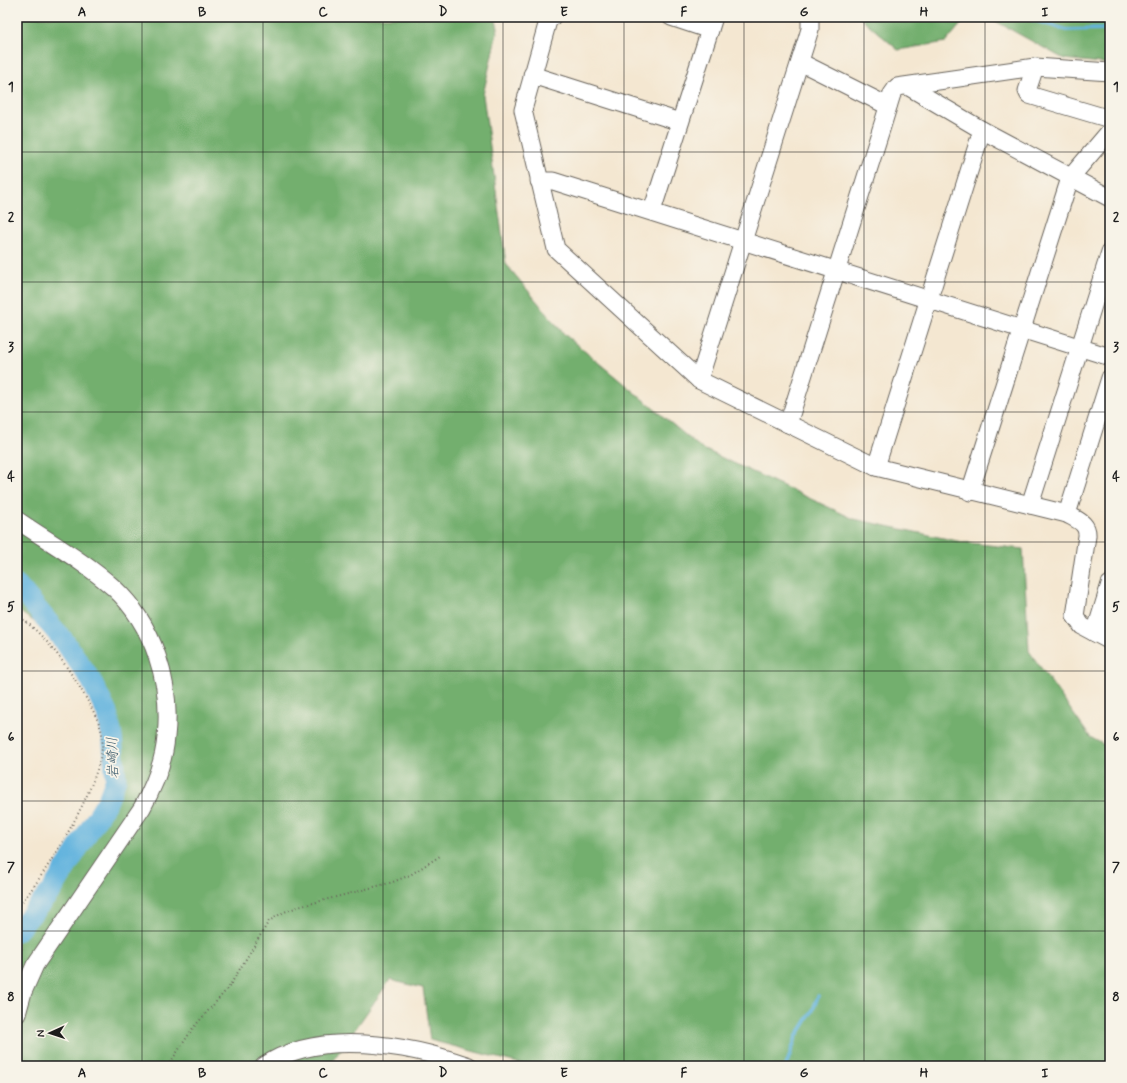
<svg xmlns="http://www.w3.org/2000/svg" width="1127" height="1083" font-family="Mynerve,'Klee One',sans-serif">
	<rect width="100%" height="100%" fill="#f7f3e8"/>
	<filter id="ink" filterUnits="userSpaceOnUse"><feTurbulence type="fractalNoise" baseFrequency=".025" numOctaves="2"/><feDisplacementMap in="SourceGraphic" scale="8" xChannelSelector="R" yChannelSelector="G"/><feConvolveMatrix kernelMatrix="1 2 1 2 8 2 1 2 1" color-interpolation-filters="sRGB"/></filter>
	<filter id="wash" filterUnits="userSpaceOnUse"><feTurbulence type="fractalNoise" baseFrequency=".012" numOctaves="4" result="noise"/><feDisplacementMap in="SourceGraphic" scale="16" xChannelSelector="R" yChannelSelector="G"/><feGaussianBlur stdDeviation="0.9" result="paint"/><feColorMatrix in="noise" values="0 0 0 0 0 0 0 0 0 0 0 0 0 0 0 0 0 1.4 0 .05"/><feComposite in="paint" operator="in"/></filter>
	<g filter="url(#wash)">
		<rect width="100%" height="100%" fill="#f4e7d1"/>
		<g fill="#73af6e" stroke="#486645">
			<polygon points="17,17 495,17 498,28 483,95 506,264 564,334 701,448 854,519 962,542 1023,549 1029,651 1090,737 1110,748 1110,1066 529,1066 430,1040 423,988 390,980 329,1066 17,1066 17,919 55,876 96,805 117,751 116,721 81,653 17,610"/>
			<polygon points="860,17 967,17 946,42 898,50"/>
			<polygon points="988,17 1110,17 1110,64 1064,59"/>
		</g>
		<g fill="none" stroke-linecap="round" stroke-linejoin="round">
			<g stroke="#64b4de" stroke-width="3.5">
				<polyline points="1033,20 1067,30 1103,29 1110,27"/>
				<polyline points="786,1066 796,1037 813,1010 818,996"/>
			</g>
			<polyline stroke="#64b4de" stroke-width="21" points="17,585 64,641 91,680 107,713 112,736 116,779 108,800 52,890 17,931"/>
		</g>
	</g>
	<g filter="url(#ink)">
		<g fill="none" stroke-linecap="round" stroke-linejoin="round">
			<g stroke="#68635b" stroke-width="19">
				<g id="minor">
					<path d="M 552,17 L 548,21 L 523,110 L 556,249 L 699,380 L 876,467 L 1067,514 C 1077,520 1088,523 1087,536 L 1075,616 L 1082,626 L 1110,641"/>
					<polyline points="671,17 710,30"/>
					<polyline points="800,62 888,106"/>
					<polyline points="1035,67 1027,91 1029,95 1110,119"/>
					<polyline points="532,75 680,122"/>
					<polyline points="909,87 982,130 1110,198"/>
					<polyline points="539,181 553,181 1110,357"/>
					<polyline points="652,211 714,17"/>
					<polyline points="699,380 807,39 810,29 810,17"/>
					<polyline points="788,424 884,120 892,94 897,87 1035,67 1110,72"/>
					<polyline points="876,467 982,130"/>
					<polyline points="970,492 1070,178 1110,131"/>
					<polyline points="1030,505 1110,252"/>
					<polyline points="1067,514 1110,378"/>
					<path d="M 17,520 C 49,542 85,562 114,588 C 154,625 172,684 166,737 C 164,763 154,786 142,808 L 35,965 L 23,992 L 17,1014"/>
					<polyline points="1095,633 1110,584"/>
					<path d="M 264,1066 C 319,1028 410,1045 469,1066"/>
				</g>
			</g>
			<g stroke="#68635b" stroke-width="2" stroke-dasharray="1 3" stroke-linecap="butt">
				<path d="M 17,615 C 47,636 68,667 86,698 C 92,709 100,722 102,734 C 109,775 44,877 17,908"/>
				<polyline points="168,1066 193,1028 229,987 269,921 284,912 298,907 393,882 410,875 440,856"/>
				<polyline points="1108,1066 1110,1059"/>
			</g>
			<use href="#minor" stroke="#fff" stroke-width="17"/>
		</g>
	</g>
	<path fill="none" stroke="#1c1c1c" stroke-width="1" stroke-opacity="0.55" d="M 142,17 L 142,1066M 263,17 L 263,1066M 383,17 L 383,1066M 503,17 L 503,1066M 624,17 L 624,1066M 744,17 L 744,1066M 864,17 L 864,1066M 985,17 L 985,1066M 17,152 L 1110,152M 17,282 L 1110,282M 17,412 L 1110,412M 17,542 L 1110,542M 17,671 L 1110,671M 17,801 L 1110,801M 17,931 L 1110,931"/>
	<g text-anchor="middle" stroke-width="3.5" stroke-linejoin="round" paint-order="stroke">
		<g font-size="14" font-style="italic" fill="#39596a" stroke="#f7f3e8">
			<text transform="translate(112 758) rotate(-92)" y="5">岩崎川</text>
		</g>
	</g>
	<rect width="1127" height="1083" fill="none" stroke="#f7f3e8" stroke-width="44"/>
	<g transform="translate(50 1033) rotate(267)" stroke="#f7f3e8" stroke-width="3" paint-order="stroke">
	<path d="M0-3L7 15L0 10L-7 15Z" fill="#1c1c1c"/>
	<text y="-6" font-size="11" font-weight="bold" text-anchor="middle" fill="#1c1c1c">N</text>
	</g>
	<rect x="22" y="22" width="1083" height="1039" fill="none" stroke="#1c1c1c" stroke-width="1.5"/>
	<g font-size="13" text-anchor="middle" font-weight="bold" fill="#1c1c1c">
		<text x="82" y="16">A</text>
		<text x="202" y="16">B</text>
		<text x="323" y="16">C</text>
		<text x="443" y="16">D</text>
		<text x="564" y="16">E</text>
		<text x="684" y="16">F</text>
		<text x="804" y="16">G</text>
		<text x="924" y="16">H</text>
		<text x="1045" y="16">I</text>
		<text x="11" y="91">1</text>
		<text x="1116" y="91">1</text>
		<text x="11" y="221">2</text>
		<text x="1116" y="221">2</text>
		<text x="11" y="351">3</text>
		<text x="1116" y="351">3</text>
		<text x="11" y="481">4</text>
		<text x="1116" y="481">4</text>
		<text x="11" y="611">5</text>
		<text x="1116" y="611">5</text>
		<text x="11" y="741">6</text>
		<text x="1116" y="741">6</text>
		<text x="11" y="871">7</text>
		<text x="1116" y="871">7</text>
		<text x="11" y="1001">8</text>
		<text x="1116" y="1001">8</text>
		<text x="82" y="1077">A</text>
		<text x="202" y="1077">B</text>
		<text x="323" y="1077">C</text>
		<text x="443" y="1077">D</text>
		<text x="564" y="1077">E</text>
		<text x="684" y="1077">F</text>
		<text x="804" y="1077">G</text>
		<text x="924" y="1077">H</text>
		<text x="1045" y="1077">I</text>
	</g>
</svg>
